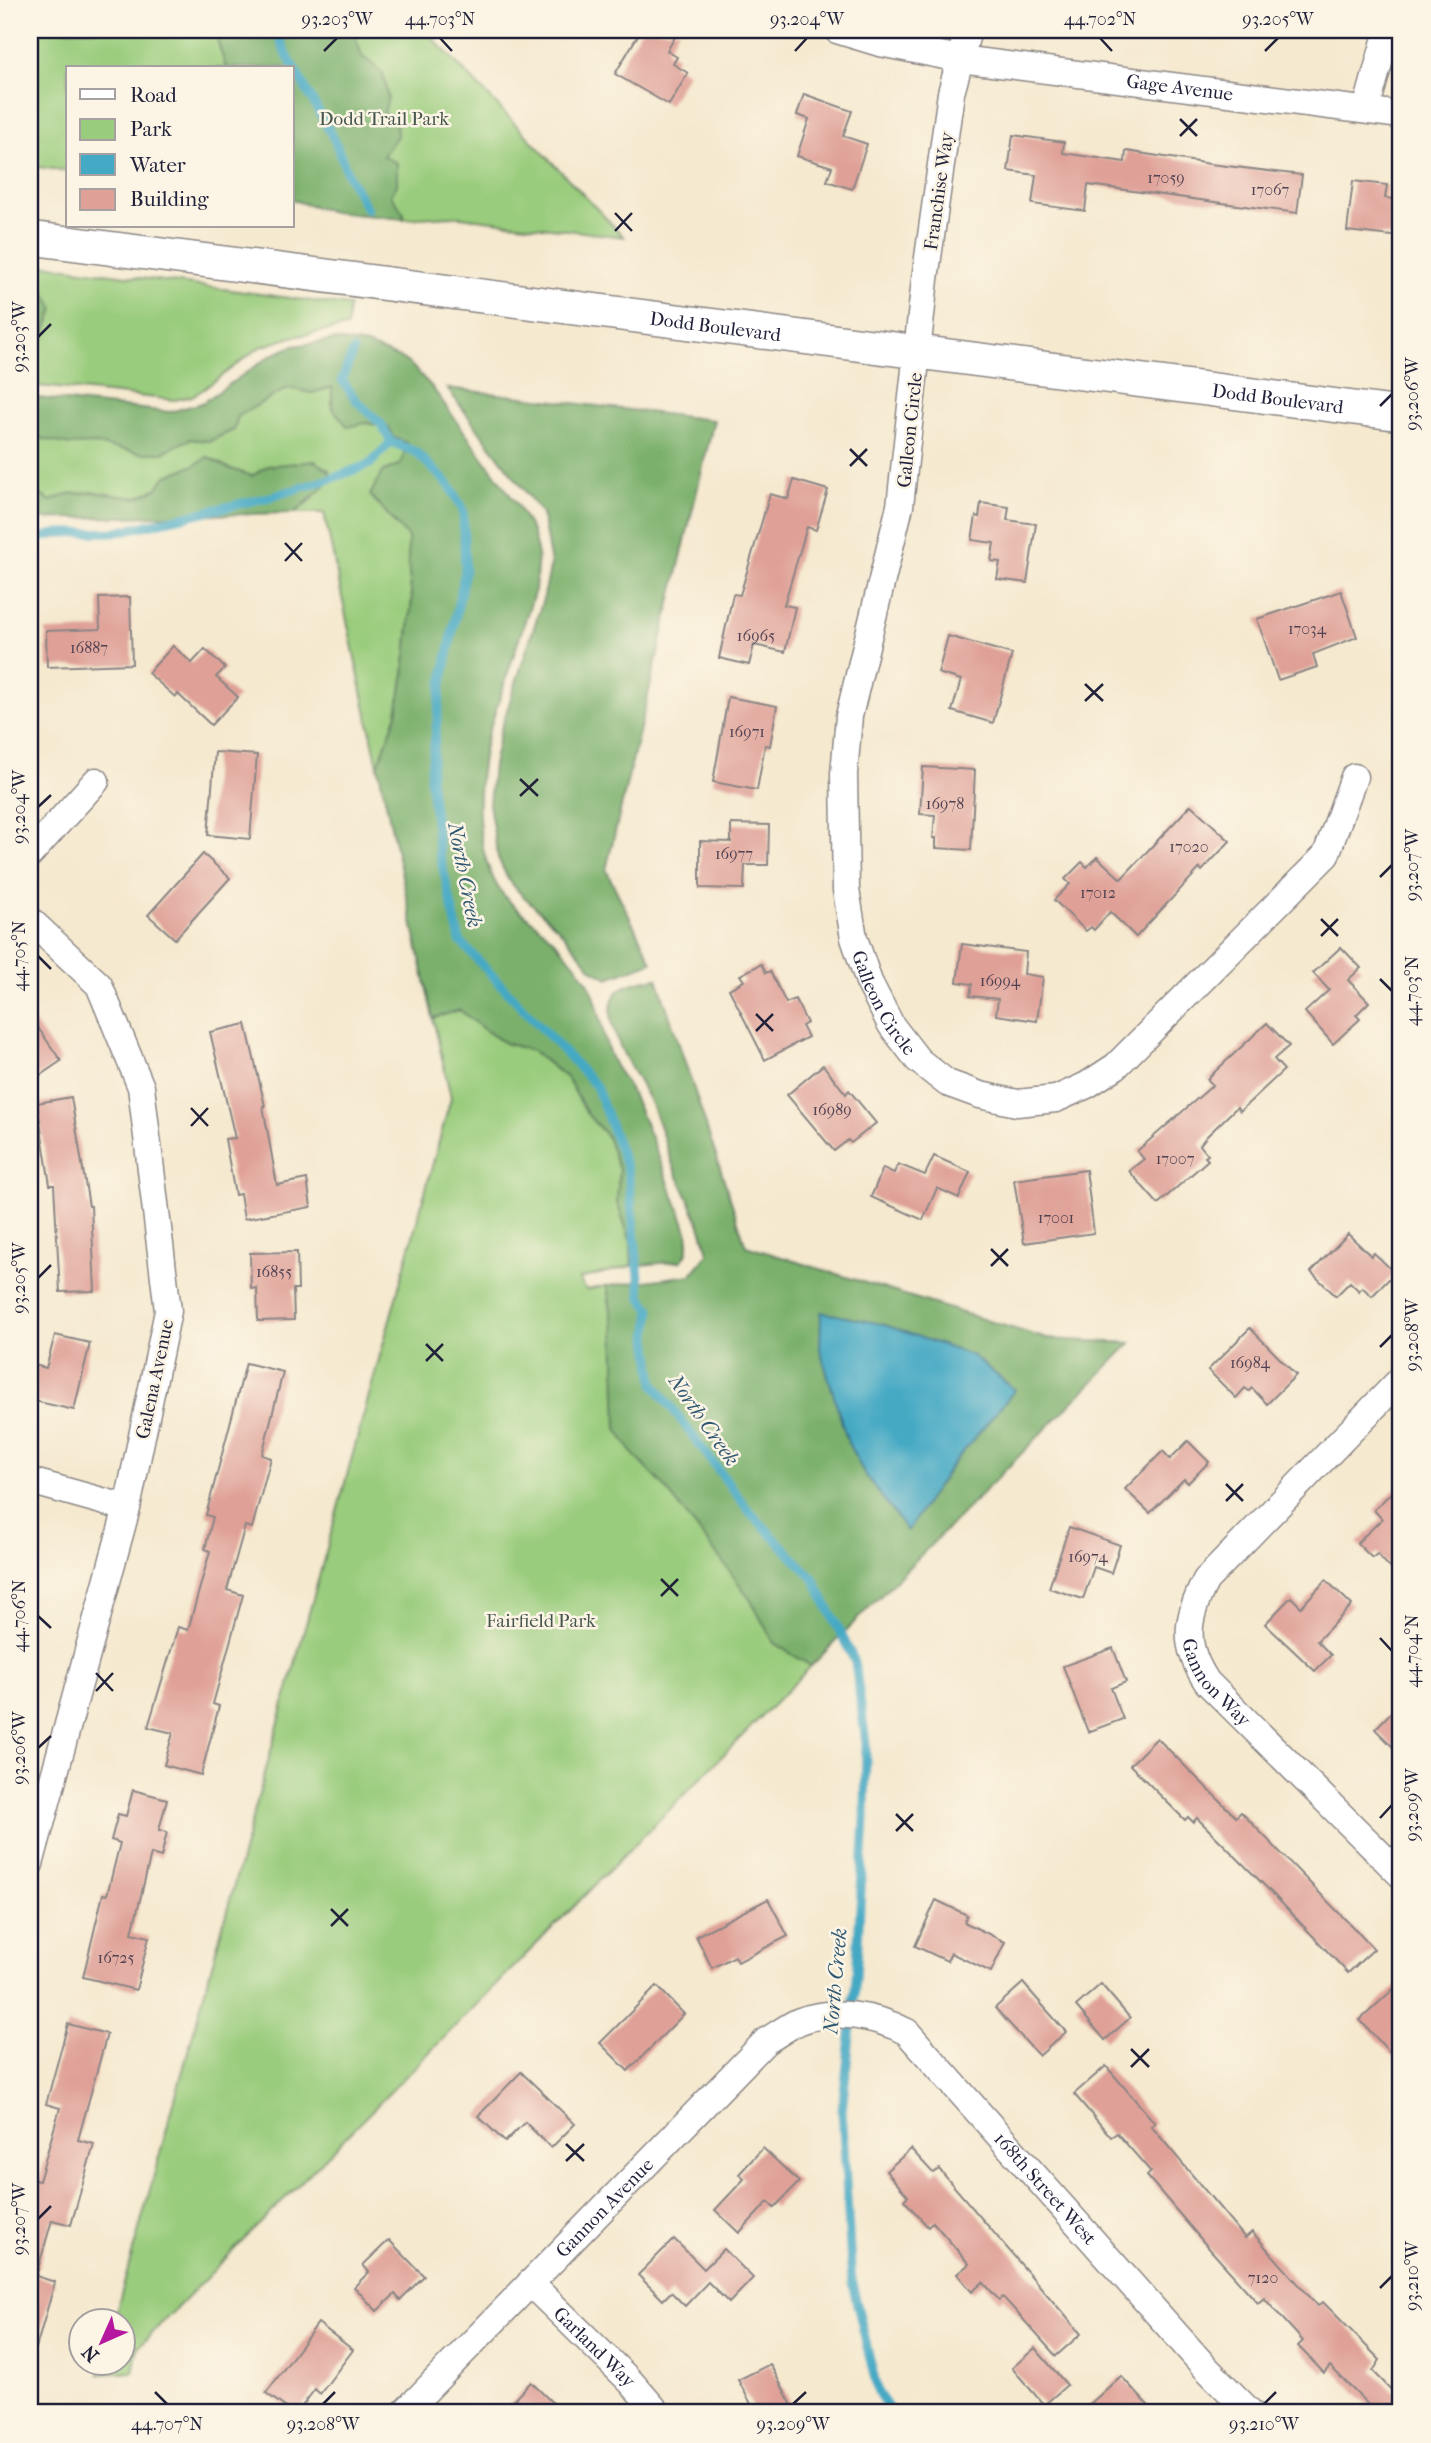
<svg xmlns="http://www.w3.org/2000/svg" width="1431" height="2443" font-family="'IM FELL French Canon',serif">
	<rect width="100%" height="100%" fill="#fcf5e5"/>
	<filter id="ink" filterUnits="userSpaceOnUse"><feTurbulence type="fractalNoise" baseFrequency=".0143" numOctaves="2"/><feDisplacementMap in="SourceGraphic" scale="14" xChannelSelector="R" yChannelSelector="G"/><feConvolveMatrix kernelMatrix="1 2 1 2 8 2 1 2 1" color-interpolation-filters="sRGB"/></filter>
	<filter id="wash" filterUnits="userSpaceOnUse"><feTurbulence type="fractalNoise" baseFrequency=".00686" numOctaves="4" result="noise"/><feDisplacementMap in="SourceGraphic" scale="28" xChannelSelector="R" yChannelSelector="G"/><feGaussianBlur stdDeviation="1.57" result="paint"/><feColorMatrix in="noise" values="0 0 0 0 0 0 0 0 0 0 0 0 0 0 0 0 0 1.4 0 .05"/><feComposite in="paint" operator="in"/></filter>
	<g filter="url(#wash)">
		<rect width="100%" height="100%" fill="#f5e9cf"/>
		<g fill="#99cc7c" stroke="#5e775c" stroke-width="2">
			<polygon points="30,30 425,30 624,237 452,216 403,219 404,214 292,68 68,68 68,171 30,166"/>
			<polygon points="30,263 349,306 347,327 292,337 260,347 204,389 192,396 175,400 30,385 30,338 43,339 42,287 30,287"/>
			<polygon points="333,387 366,423 390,427 407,443 401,464 382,472 392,521 408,537 408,563 412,599 404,674 397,713 378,766 324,513 294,513 314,498 268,466 252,476 228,468 208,457 193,466 166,476 156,489 136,498 93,492 68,494 51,501 30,489 30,436 70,444 95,444 161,453 190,439 210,441 238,416 288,388 312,393"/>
			<polygon points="460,1010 482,1028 505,1043 533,1051 568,1079 587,1114 607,1136 619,1170 617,1203 631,1242 632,1266 579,1279 586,1290 607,1286 614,1329 835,1642 138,2347 133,2372 99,2374 103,2363 122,2362 122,2320 114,2320 451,1098 433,1018"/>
		</g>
		<g fill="#7ab06c" stroke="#4e6954" stroke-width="2" fill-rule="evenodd">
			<polygon points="214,30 353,30 362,56 383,73 388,98 384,113 396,122 397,136 383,156 397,163 397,185 391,195 404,214 403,219 333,212 292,200 292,68 226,68"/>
			<polygon points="30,287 42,287 54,309 43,339 30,338"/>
			<path d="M 336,340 L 367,345 L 402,359 L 411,365 L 431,386 L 516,503 L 532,531 L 538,555 L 535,590 L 486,740 C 477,786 473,837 494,880 C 504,902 525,914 542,929 C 559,943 575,963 587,981 C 602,1005 600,1036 613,1062 C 616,1070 623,1076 627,1084 C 645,1119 658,1155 672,1192 C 678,1207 688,1226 688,1242 C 689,1250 686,1256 681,1261 L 632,1266 L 631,1242 L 617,1203 L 619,1170 L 607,1136 L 587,1114 L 568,1079 L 533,1051 L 505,1043 L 482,1028 L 460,1010 L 433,1018 L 378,766 L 397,714 L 404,674 L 412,599 L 408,563 L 408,537 L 370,495 L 382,472 L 401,464 L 407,443 L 393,437 L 389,427 L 366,423 L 348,427 L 332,408 L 332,387 L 312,393 L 288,388 L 238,416 L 234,430 L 210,441 L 190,439 L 161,453 L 140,453 L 95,444 L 70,445 L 30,436 L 30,397 L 170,412 L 202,403 L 272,355 L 293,346 Z"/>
			<polygon points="447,388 714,420 606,870 652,962 608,978 592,969 559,929 520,893 508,879 498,858 489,804 493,765 501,729 544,596 551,564 542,514"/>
			<polygon points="208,457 228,468 252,476 268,466 315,461 330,471 327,484 294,513 30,519 30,489 51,501 68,494 93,492 136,498 156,489 166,476 193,466"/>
			<path d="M 657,978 L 746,1246 L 1047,1339 L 1131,1343 L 811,1666 L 774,1643 L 750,1599 L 722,1561 L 662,1484 L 633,1454 L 617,1429 L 614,1329 L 607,1286 L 691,1275 L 708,1254 C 702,1220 683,1192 671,1160 C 664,1140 658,1119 649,1100 C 638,1077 622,1057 615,1033 C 611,1021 609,1008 614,997 C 621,983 643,981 657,978 ZM 951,1466 L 907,1530 L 864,1473 Z"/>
		</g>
		<polygon fill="#44a9c4" stroke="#336680" stroke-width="2" points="821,1312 882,1324 973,1356 1015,1390 951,1466 907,1531 864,1473 848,1443 820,1349"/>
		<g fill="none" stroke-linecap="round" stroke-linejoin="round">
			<g stroke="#44a9c4" stroke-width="9">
				<polyline points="277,30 284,50 334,139 349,177 367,209"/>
				<polyline points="353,351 342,380 356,400 381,424 391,442 416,452 449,485 463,510 465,570 441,689 430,777 439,852 460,941 596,1086 628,1172 641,1297 651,1309 648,1337 654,1384 749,1511 814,1579 855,1662 866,1743 865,1819 856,1979 842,2111 852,2283 878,2393 892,2413"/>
				<polyline points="30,540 60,533 117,532 270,497 330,479 370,464 391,442"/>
			</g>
		</g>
		<g id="blocks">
			<g fill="#dfa097">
				<polygon points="641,30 679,30 667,51 677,57 673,64 688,73 669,105 615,74"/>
				<polygon points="804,94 852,111 843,136 867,144 852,189 827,181 832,167 797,156 809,119 797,115"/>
				<polygon points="1013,135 1064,142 1063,153 1125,162 1126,151 1210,164 1302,175 1297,213 1088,185 1085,211 1032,204 1036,175 1008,171"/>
				<polygon points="1353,181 1387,185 1385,198 1401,200 1401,237 1347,231"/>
				<polygon points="794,480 828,490 816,530 807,527 784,605 795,607 785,652 754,645 749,665 719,658 733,594 740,595 770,494 788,499"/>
				<polygon points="981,503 1009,507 1007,520 1036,524 1027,583 997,579 1000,562 991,561 994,543 972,540 976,516 979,517"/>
				<polygon points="1341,591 1357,637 1313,654 1317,667 1278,680 1257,619"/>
				<polygon points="130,597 132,664 47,667 46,631 100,629 99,598"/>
				<polygon points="948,636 1012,654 993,723 952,711 961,680 938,673"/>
				<polygon points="173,646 192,663 205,649 225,668 216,677 238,697 211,725 178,694 175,697 148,673"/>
				<polygon points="728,697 777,706 770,746 765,745 757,790 713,782"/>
				<polygon points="215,752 257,755 250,839 208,835"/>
				<polygon points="923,767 975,770 971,850 936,848 936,838 933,838 935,815 920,814"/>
				<polygon points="1191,805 1230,841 1202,871 1200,868 1136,937 1110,912 1094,930 1091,927 1086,931 1054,900 1070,884 1065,879 1082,862 1087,867 1097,857 1121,879"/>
				<polygon points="731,824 769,825 768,865 745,865 744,889 700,888 700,841 731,842"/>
				<polygon points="203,854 230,878 175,939 148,915"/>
				<polygon points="962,944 1026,952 1024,974 1043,977 1037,1021 996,1015 998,999 970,996 972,984 957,982"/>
				<polygon points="1341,947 1361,968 1348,980 1369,1002 1356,1015 1360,1019 1333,1044 1305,1012 1329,990 1313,973"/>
				<polygon points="761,964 766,973 770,971 786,1003 795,999 807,1023 802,1026 808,1037 765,1060 729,989 744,981 740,975"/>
				<polygon points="30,1016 61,1061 30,1082"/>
				<polygon points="1267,1023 1289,1046 1274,1059 1284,1070 1240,1111 1237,1107 1206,1137 1200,1145 1208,1155 1205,1157 1208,1160 1158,1204 1129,1171 1144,1159 1137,1151 1213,1085 1207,1079"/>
				<polygon points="246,1024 265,1106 263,1106 277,1185 307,1179 311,1207 244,1219 240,1194 235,1195 225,1139 235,1138 210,1032"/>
				<polygon points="823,1065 846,1094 849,1090 876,1123 851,1143 848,1140 834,1151 787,1095"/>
				<polygon points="71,1097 89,1206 91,1206 95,1291 60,1292 54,1185 50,1185 37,1103"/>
				<polygon points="934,1156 970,1172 959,1198 937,1188 923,1220 871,1197 883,1168 894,1173 898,1164 925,1175"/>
				<polygon points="1086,1170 1094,1233 1024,1243 1014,1180"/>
				<polygon points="1348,1234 1371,1256 1374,1253 1395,1273 1372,1296 1362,1287 1359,1291 1350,1282 1336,1296 1311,1272"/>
				<polygon points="297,1252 298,1289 293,1289 294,1320 258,1321 257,1288 251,1289 250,1253"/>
				<polygon points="1250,1328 1296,1375 1267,1404 1252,1388 1249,1391 1245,1388 1236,1398 1208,1370"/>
				<polygon points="55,1335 90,1343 74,1410 30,1400 30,1364 46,1368"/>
				<polygon points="246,1363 283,1372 262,1455 271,1458 252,1528 245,1526 227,1590 243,1595 213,1704 219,1706 201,1775 164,1765 173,1733 148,1727 178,1627 188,1630 210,1551 205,1549 213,1517 206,1515"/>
				<polygon points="1188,1441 1209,1462 1188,1483 1184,1479 1150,1513 1125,1489 1163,1451 1170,1459"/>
				<polygon points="1401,1483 1401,1579 1377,1554 1372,1558 1357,1543 1382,1519 1374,1510"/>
				<polygon points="1069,1527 1120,1545 1111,1573 1094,1567 1083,1599 1049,1588"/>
				<polygon points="1326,1580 1352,1605 1317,1641 1331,1655 1315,1671 1265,1624 1291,1597 1301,1607"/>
				<polygon points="1113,1648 1126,1682 1111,1688 1123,1719 1088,1732 1063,1666"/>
				<polygon points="1401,1702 1401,1755 1375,1729"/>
				<polygon points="1157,1738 1236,1817 1241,1812 1374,1949 1348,1973 1273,1894 1197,1818 1193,1822 1188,1817 1185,1820 1130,1765"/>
				<polygon points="133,1790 167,1799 159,1830 167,1832 161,1857 151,1854 132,1933 149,1937 136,1990 83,1977 103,1894 107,1895 120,1843 111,1840 118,1814 126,1816"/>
				<polygon points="768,1899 788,1936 738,1962 735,1956 712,1968 696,1936"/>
				<polygon points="936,1900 967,1915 964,1922 1005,1942 991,1972 951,1953 947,1961 915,1946"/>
				<polygon points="1401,1982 1401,2065 1360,2020"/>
				<polygon points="1023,1983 1066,2032 1039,2056 995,2008"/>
				<polygon points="1101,1984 1130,2018 1105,2040 1076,2006"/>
				<polygon points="657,1986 684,2014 628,2071 600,2043"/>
				<polygon points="68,2024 107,2034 78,2140 94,2144 71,2225 52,2220 36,2276 55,2282 36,2348 30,2347 30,2179 39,2181 60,2108 46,2104"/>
				<polygon points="1106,2066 1155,2123 1151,2126 1245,2238 1252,2232 1318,2306 1323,2302 1380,2360 1373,2371 1401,2400 1401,2413 1376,2413 1330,2366 1324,2373 1298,2346 1303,2341 1264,2298 1258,2303 1206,2245 1147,2176 1151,2172 1117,2133 1111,2137 1074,2094"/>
				<polygon points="521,2072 575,2124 551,2148 525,2122 505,2142 478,2116"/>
				<polygon points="763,2148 799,2182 774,2208 768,2202 739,2233 715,2210 744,2179 739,2174"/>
				<polygon points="911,2149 933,2173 939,2169 1081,2334 1056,2356 1003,2297 999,2300 983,2282 972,2292 957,2274 969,2264 933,2222 928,2227 904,2200 908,2196 886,2171"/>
				<polygon points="674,2239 704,2269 724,2249 753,2278 729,2303 708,2282 685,2306 671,2292 663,2300 638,2275"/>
				<polygon points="389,2240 424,2276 400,2300 395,2294 377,2311 354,2287 369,2272 363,2265"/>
				<polygon points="318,2323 353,2350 320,2394 315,2389 297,2413 293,2413 266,2393"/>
				<polygon points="1035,2348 1067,2385 1044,2405 1012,2368"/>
				<polygon points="770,2364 796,2413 756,2413 738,2380"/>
				<polygon points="1121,2376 1155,2413 1080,2413"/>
				<polygon points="531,2382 563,2413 501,2413"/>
			</g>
		</g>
	</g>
	<g filter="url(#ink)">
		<use href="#blocks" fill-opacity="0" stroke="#8c8685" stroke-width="2"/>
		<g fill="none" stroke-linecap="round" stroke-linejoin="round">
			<g stroke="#8c8685" stroke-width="29">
				<g id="minor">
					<path id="s1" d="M 837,30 L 880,43 L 960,59 L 1401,115"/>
					<path id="s2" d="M 968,30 L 951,93 L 925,279 L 900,506 L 849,716 L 844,774 L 846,890 L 854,938 L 869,982 L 891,1025 L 918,1060 L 947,1083 L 980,1095 L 1017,1103 L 1056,1099 L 1087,1085 L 1116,1066 L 1326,855 L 1354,777"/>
					<polyline points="1366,110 1388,30"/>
					<polyline points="30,854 96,781"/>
					<polyline points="30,920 99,985 141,1087 168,1311 127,1508 30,1864"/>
					<path id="s3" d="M 1401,1379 L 1206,1580 C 1186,1618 1182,1645 1207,1682 L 1401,1875"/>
					<polyline points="30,1481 127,1508"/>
					<path id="s4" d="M 530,2283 L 631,2382 L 658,2413"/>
					<path id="s5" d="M 404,2413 L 766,2041 C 777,2035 788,2026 800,2021 C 833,2008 877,2016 907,2032 L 1205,2367 L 1251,2413"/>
				</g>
			</g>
			<g stroke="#8c8685" stroke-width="36">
				<g id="tertiary">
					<path id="s6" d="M 30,238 L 1401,414"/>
				</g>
			</g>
			<use href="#minor" stroke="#fff" stroke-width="26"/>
			<use href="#tertiary" stroke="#fff" stroke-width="33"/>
		</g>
	</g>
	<path fill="none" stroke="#22223b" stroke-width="2.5" d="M 440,38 L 452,51M 1100,38 L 1112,51M 324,51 L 337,38M 795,51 L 807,38M 1265,51 L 1278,38M 1180,119 L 1197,136M 1180,136 L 1197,119M 615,213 L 632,231M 615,231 L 632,213M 38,337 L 51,324M 1380,406 L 1392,394M 850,449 L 867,466M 850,466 L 867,449M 285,543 L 302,561M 285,561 L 302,543M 1085,684 L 1103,701M 1085,701 L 1103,684M 520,779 L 538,796M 520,796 L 538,779M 38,807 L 51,795M 1380,877 L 1392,865M 1321,919 L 1338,936M 1321,936 L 1338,919M 38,956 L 51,969M 1380,979 L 1392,991M 756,1014 L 773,1031M 756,1031 L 773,1014M 191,1108 L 208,1126M 191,1126 L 208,1108M 991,1249 L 1008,1266M 991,1266 L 1008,1249M 38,1278 L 51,1265M 426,1344 L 443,1361M 1380,1347 L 1392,1335M 426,1361 L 443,1344M 1226,1484 L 1243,1501M 1226,1501 L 1243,1484M 661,1579 L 678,1596M 661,1596 L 678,1579M 38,1616 L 51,1628M 1380,1638 L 1392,1651M 96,1673 L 113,1691M 96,1691 L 113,1673M 38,1748 L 51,1736M 896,1814 L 913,1831M 1380,1818 L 1392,1805M 896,1831 L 913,1814M 331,1909 L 348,1926M 331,1926 L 348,1909M 1131,2049 L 1149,2067M 1131,2067 L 1149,2049M 566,2144 L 584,2161M 566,2161 L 584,2144M 38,2219 L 51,2206M 1380,2288 L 1392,2276M 155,2392 L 167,2404M 323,2404 L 335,2392M 793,2404 L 806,2392M 1264,2404 L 1276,2392"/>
	<g text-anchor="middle" stroke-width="5" stroke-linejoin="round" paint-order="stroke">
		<g font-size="16" fill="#514252">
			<text x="1166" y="183">17059</text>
			<text x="1270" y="195">17067</text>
			<text x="1307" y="634">17034</text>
			<text x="756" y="641">16965</text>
			<text x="89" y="653">16887</text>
			<text x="747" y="737">16971</text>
			<text x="945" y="809">16978</text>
			<text x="1189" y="852">17020</text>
			<text x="734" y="859">16977</text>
			<text x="1098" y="898">17012</text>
			<text x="1000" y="986">16994</text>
			<text x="832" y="1115">16989</text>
			<text x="1175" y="1164">17007</text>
			<text x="1056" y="1223">17001</text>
			<text x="274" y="1277">16855</text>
			<text x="1250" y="1368">16984</text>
			<text x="1088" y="1562">16974</text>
			<text x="116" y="1963">16725</text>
			<text x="1263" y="2283">7120</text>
		</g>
		<g font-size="19" fill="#22223b" stroke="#fcf5e5">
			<text dy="7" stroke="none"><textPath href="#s1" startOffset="348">Gage Avenue</textPath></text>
			<text transform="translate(938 191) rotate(-82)" y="7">Franchise Way</text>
			<text dy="7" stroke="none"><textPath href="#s6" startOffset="691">Dodd Boulevard</textPath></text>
			<text dy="7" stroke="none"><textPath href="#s6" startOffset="1258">Dodd Boulevard</textPath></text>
			<text transform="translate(909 430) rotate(-84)" y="7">Galleon Circle</text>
			<text dy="7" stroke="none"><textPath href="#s2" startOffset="992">Galleon Circle</textPath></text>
			<text transform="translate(154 1379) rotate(-78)" y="7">Galena Avenue</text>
			<text dy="7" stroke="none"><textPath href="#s3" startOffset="394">Gannon Way</textPath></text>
			<text dy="7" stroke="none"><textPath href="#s5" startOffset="878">168th Street West</textPath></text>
			<text dy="7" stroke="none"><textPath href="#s5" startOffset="287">Gannon Avenue</textPath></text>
			<text dy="7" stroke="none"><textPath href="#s4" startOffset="91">Garland Way</textPath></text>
		</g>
		<g font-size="19" fill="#46554e" stroke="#fcf5e5">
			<text x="384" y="125">Dodd Trail Park</text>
			<text x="541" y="1627">Fairfield Park</text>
		</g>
		<g font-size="21" font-style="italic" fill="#305872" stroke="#fcf5e5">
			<text transform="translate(465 875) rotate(79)" y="7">North Creek</text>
			<text transform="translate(704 1420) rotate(55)" y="7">North Creek</text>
			<text transform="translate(835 1981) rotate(-85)" y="7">North Creek</text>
		</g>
	</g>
	<rect width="1431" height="2443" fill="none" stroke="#fcf5e5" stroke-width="77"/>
	<rect x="66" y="66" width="228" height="161" fill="#fcf5e5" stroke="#a5a1a1" stroke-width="2"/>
	<rect x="80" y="89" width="35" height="10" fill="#ffffff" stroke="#a5a1a1" stroke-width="2"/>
	<text x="130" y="102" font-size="21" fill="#22223b">Road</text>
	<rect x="80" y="119" width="35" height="21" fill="#99cc7c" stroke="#a5a1a1" stroke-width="2"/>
	<text x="130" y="136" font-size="21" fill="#22223b">Park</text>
	<rect x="80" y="154" width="35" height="21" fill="#44a9c4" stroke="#a5a1a1" stroke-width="2"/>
	<text x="130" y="172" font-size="21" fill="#22223b">Water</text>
	<rect x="80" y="189" width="35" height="21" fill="#dfa097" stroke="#a5a1a1" stroke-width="2"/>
	<text x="130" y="206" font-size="21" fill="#22223b">Building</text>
	<g transform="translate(102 2342) rotate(225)"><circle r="33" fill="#fcf5e5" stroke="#a5a1a1" stroke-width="2"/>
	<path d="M0-5L12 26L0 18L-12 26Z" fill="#b5179e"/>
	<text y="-10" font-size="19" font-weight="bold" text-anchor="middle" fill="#22223b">N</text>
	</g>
	<rect x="38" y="38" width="1354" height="2366" fill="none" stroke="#22223b" stroke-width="2.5"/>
	<g font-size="18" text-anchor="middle" fill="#22223b">
		<text x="337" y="25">93.203°W</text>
		<text x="440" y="25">44.703°N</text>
		<text x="807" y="25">93.204°W</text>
		<text x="1100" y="25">44.702°N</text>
		<text x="1278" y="25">93.205°W</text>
		<text transform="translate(19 337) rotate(-90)" y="6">93.203°W</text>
		<text transform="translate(1412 394) rotate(-90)" y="6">93.206°W</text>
		<text transform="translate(19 807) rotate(-90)" y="6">93.204°W</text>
		<text transform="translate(1412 865) rotate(-90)" y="6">93.207°W</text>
		<text transform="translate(19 956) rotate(-90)" y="6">44.705°N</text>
		<text transform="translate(1412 991) rotate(-90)" y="6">44.703°N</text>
		<text transform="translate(19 1278) rotate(-90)" y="6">93.205°W</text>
		<text transform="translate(1412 1335) rotate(-90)" y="6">93.208°W</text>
		<text transform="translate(19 1616) rotate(-90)" y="6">44.706°N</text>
		<text transform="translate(1412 1651) rotate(-90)" y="6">44.704°N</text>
		<text transform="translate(19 1748) rotate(-90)" y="6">93.206°W</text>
		<text transform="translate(1412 1805) rotate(-90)" y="6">93.209°W</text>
		<text transform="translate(19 2219) rotate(-90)" y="6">93.207°W</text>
		<text transform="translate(1412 2276) rotate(-90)" y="6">93.210°W</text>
		<text x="167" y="2430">44.707°N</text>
		<text x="323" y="2430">93.208°W</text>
		<text x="793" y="2430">93.209°W</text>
		<text x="1264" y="2430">93.210°W</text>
	</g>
</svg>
